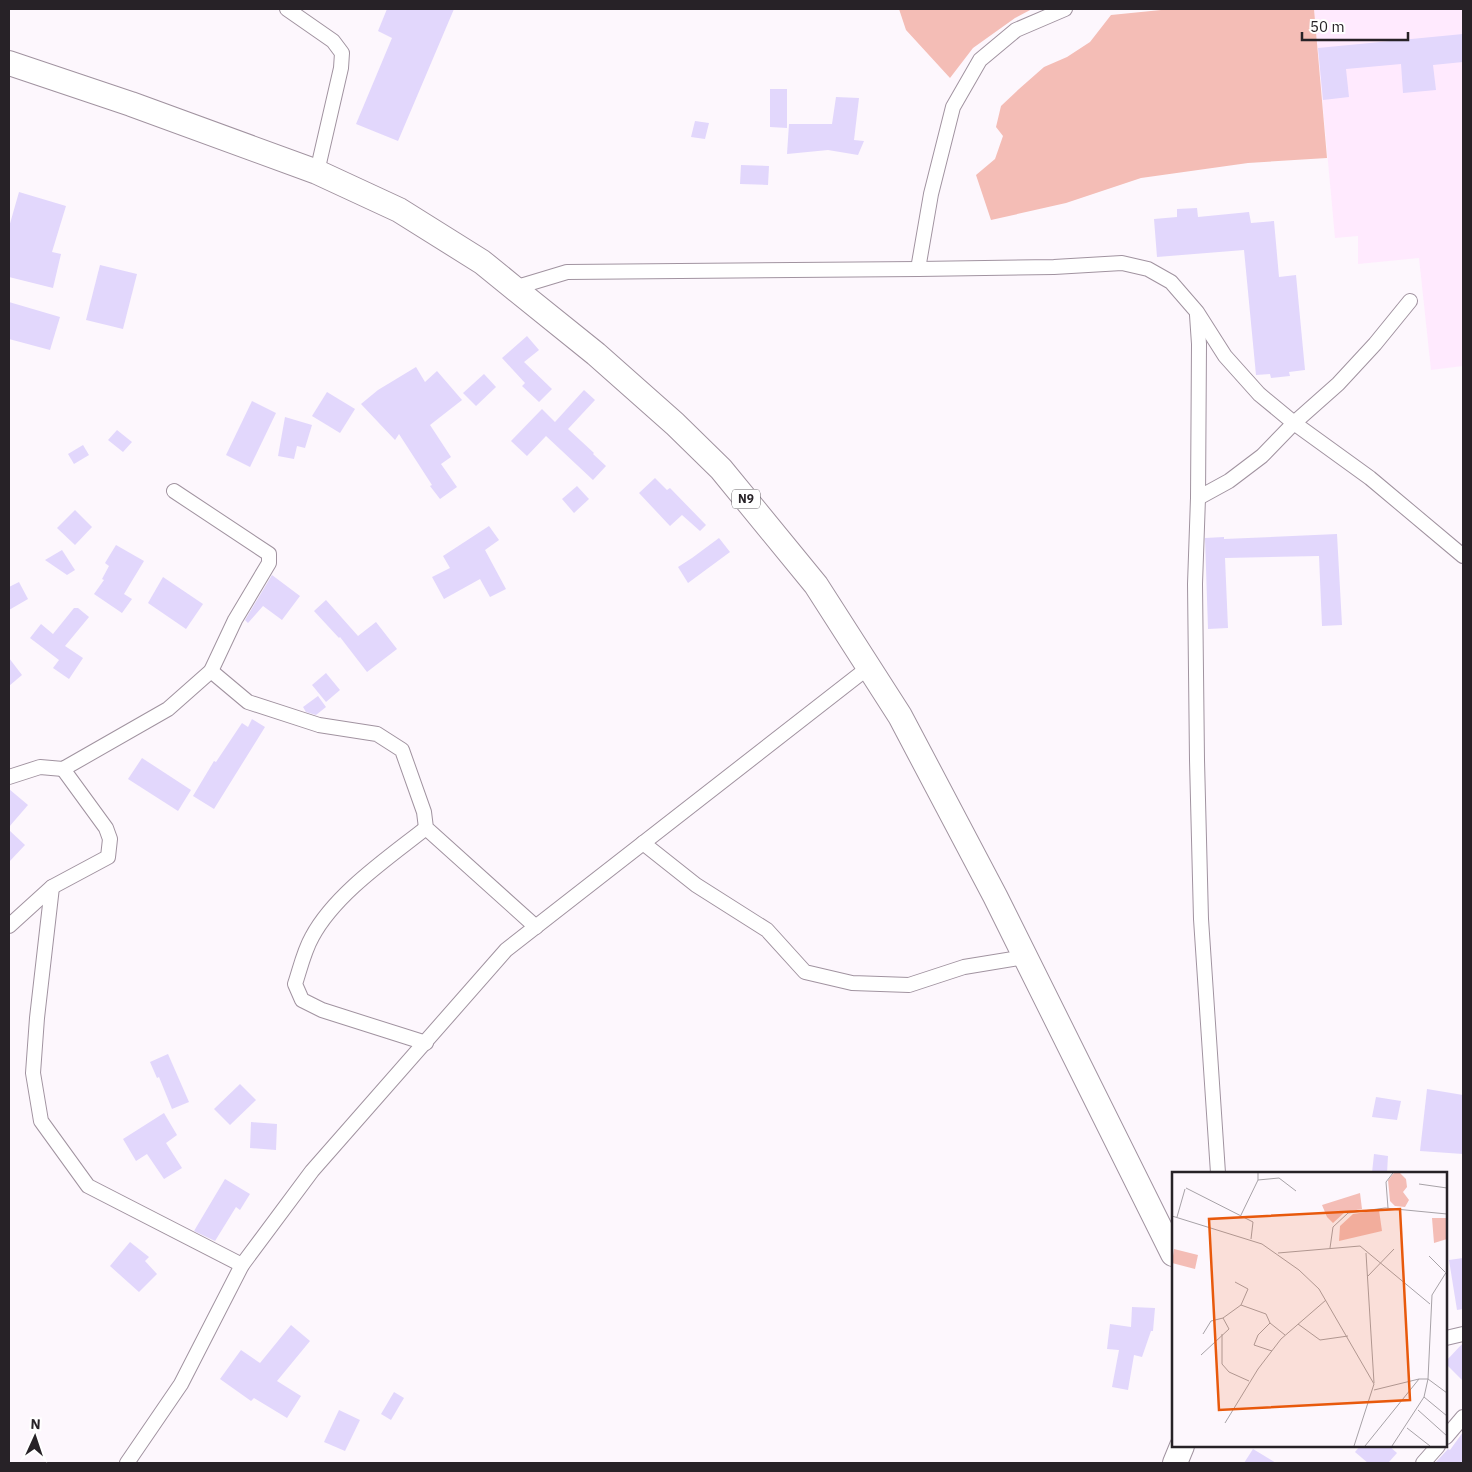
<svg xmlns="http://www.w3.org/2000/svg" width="1472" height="1472" font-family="'IBM Plex Sans',sans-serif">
	<rect width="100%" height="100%" fill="#fdf7fd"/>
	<polygon fill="#ffeafe" points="1314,9 1463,9 1463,366 1431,370 1419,258 1358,264 1358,236 1335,238"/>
	<g fill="#f4bdb6">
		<polygon points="899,9 1032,9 1015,18 973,48 950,78 906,30"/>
		<polygon points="1171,9 1314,9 1327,158 1248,163 1141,178 1066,203 991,220 976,175 995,159 1003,136 996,127 1001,106 1019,89 1044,67 1067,57 1090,42 1111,15"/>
	</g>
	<g fill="#e2d7fc">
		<polygon points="387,9 454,9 398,141 356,124 392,38 378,31"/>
		<polygon points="1463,34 1463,62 1433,65 1436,90 1403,93 1401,64 1346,69 1349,97 1323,100 1318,48"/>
		<polygon points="770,89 787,89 787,128 770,127"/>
		<polygon points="836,97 859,98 854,140 864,141 858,155 828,150 787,154 789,124 832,124"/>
		<polygon points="695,121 709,123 705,139 691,137"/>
		<polygon points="741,165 769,166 768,185 740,184"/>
		<polygon points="19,192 66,206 52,252 61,254 53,288 9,277 9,227"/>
		<polygon points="1197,208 1198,217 1249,212 1251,223 1274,221 1279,277 1296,275 1305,370 1289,372 1290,376 1271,378 1270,374 1256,375 1244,250 1157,257 1154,219 1177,217 1177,209"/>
		<polygon points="100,265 137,274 123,329 86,320"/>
		<polygon points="9,302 60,317 50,350 9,339"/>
		<polygon points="527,336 539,350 524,362 552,389 539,402 522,386 525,383 502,358"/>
		<polygon points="416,367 425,382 437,371 462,400 430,425 451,457 441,464 457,487 440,499 430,486 432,485 399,434 395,440 361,404 378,390"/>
		<polygon points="484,374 496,387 476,406 463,393"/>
		<polygon points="584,390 595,400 568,429 594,453 593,454 606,466 593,480 546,436 527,456 511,441 542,409 555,422"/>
		<polygon points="327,392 355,409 340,433 312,416"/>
		<polygon points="252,401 276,413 250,467 226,455"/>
		<polygon points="285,417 312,425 305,448 297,446 294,459 278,456"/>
		<polygon points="117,430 132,442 123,452 108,440"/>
		<polygon points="83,445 89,455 74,464 68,454"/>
		<polygon points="655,478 667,490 670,488 706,525 700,531 682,515 670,526 639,493"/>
		<polygon points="577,486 589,499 574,513 562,499"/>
		<polygon points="75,510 92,527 75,545 57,528"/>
		<polygon points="489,526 499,540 485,550 506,589 490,597 480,579 444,599 432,577 450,568 443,556"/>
		<polygon points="1337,534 1342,625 1322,626 1319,556 1225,558 1228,628 1208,629 1205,538 1224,537 1224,539"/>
		<polygon points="719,538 730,552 688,583 678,567 692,558"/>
		<polygon points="116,545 144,561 124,594 132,599 122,613 94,594 104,580 102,579 109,566 105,563"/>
		<polygon points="62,550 75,570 67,575 45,560"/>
		<polygon points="272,575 300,596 282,620 263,606 248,623 245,620"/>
		<polygon points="163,577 203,604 186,629 148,603"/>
		<polygon points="19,582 28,599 9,610 9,587"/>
		<polygon points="326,600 358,636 376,622 397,649 367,672 340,637 339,638 314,611"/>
		<polygon points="74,608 78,608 89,617 65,646 83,658 69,679 53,668 59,660 30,638 41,624 53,634"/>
		<polygon points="9,658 22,675 9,686"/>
		<polygon points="326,673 340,690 326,702 312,685"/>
		<polygon points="318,696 326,707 316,715 306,712 303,707"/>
		<polygon points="252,719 265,727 214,809 193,796 214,761 216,762 242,723 248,727"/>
		<polygon points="142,758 191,790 178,811 128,779"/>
		<polygon points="9,789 28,805 9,827"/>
		<polygon points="9,830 25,845 9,862"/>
		<polygon points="168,1054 189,1102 172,1109 159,1077 157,1078 150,1062"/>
		<polygon points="240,1084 256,1100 230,1125 214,1109"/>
		<polygon points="1427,1089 1463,1095 1463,1154 1420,1151"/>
		<polygon points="1376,1097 1401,1101 1397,1120 1372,1117"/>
		<polygon points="164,1113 177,1135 166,1143 182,1168 164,1179 147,1154 136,1161 123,1139"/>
		<polygon points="251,1122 277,1124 276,1150 250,1148"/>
		<polygon points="1374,1154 1388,1156 1387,1173 1372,1173"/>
		<polygon points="225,1179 250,1194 240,1210 236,1207 215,1241 194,1231"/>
		<polygon points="130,1242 149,1257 145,1261 157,1274 139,1292 110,1266"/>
		<polygon points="1463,1258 1463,1309 1457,1310 1449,1260"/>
		<polygon points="1132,1307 1155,1308 1153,1331 1151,1331 1142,1357 1134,1355 1128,1390 1112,1387 1119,1350 1107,1349 1110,1324 1131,1327"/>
		<polygon points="291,1325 310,1341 277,1381 301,1396 287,1418 254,1398 251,1401 220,1379 241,1350 260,1363"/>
		<polygon points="1463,1343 1463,1381 1446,1364 1446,1361"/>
		<polygon points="394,1392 404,1398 391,1420 381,1414"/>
		<polygon points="339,1410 360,1420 345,1451 324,1442"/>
		<polygon points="1463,1432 1463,1463 1435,1463 1448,1449 1450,1450"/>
		<polygon points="1360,1446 1389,1446 1397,1453 1388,1463 1368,1463 1355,1452"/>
		<polygon points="1253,1449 1276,1463 1244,1463"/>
	</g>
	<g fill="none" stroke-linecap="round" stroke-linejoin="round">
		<g stroke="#a193a0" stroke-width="16">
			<g id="minor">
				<polyline points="287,9 333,41 342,53 341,68 317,172"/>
				<polyline points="918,269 931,194 953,107 980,60 1016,30 1065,9"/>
				<polyline points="514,288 567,272 918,269 1054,267 1122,263 1148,269 1171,282 1197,312 1225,356 1259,394 1294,423 1370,478 1463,556"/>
				<polyline points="1197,315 1199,344 1198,498 1195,584 1197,760 1201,919 1218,1173"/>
				<polyline points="1198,498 1229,481 1262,456 1294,423 1338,384 1375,344 1410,301"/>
				<polyline points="211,671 248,702 319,725 377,734 402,750 424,812 426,828 536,927"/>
				<polyline points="9,777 40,767 63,769 168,709 211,671 235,620 269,563 269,554 174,491"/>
				<path d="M 426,828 C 388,858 335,894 312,937 C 304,951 300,969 295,984 L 302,1000 L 322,1010 L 426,1043"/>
				<polyline points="643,843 696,885 767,930 805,972 852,983 909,985 964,967 1025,957"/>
				<polyline points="52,887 37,1018 33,1073 41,1121 88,1186 242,1265"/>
				<polyline points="9,926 52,887 108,857 110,839 106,828 63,769"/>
				<polyline points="1446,1338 1463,1334"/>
				<polyline points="1446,1437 1463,1417"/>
				<polyline points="127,1463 181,1384 242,1265 312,1171 506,950 869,667"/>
				<polyline points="1423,1463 1438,1446"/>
			</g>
		</g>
		<g stroke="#a193a0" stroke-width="26">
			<g id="trunk">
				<polyline points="9,63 131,104 317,172 399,210 482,262 514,288 596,354 675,424 721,469 816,585 900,716 995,896 1173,1254"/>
				<polyline points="1175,1463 1182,1446"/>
			</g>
		</g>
		<use href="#minor" stroke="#fff" stroke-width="14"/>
		<use href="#trunk" stroke="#fff" stroke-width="24"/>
	</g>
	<g text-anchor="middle" stroke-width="4" stroke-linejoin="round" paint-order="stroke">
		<rect fill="#fff" stroke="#686468" stroke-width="1" x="732" y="489.5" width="28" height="19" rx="4"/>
		<g font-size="12" font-weight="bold" fill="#272227">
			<text x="746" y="503">N9</text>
		</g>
	</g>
	<g transform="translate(1172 1172)">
		<rect width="275" height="275" fill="#fdf7fd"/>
		<path d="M 222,1 L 228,1 L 234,7 L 235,15 L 231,20 L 237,28 L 233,35 L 223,34 L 218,29 L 216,8 ZM 188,21 L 190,37 L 173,40 L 161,51 L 155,45 L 150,33 ZM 207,38 L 210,59 L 167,69 L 168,54 L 181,42 ZM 260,46 L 274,46 L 275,67 L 262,71 ZM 2,77 L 26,83 L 23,97 L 0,91 Z" fill="#f4bdb6"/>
		<path fill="none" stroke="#a7a2a7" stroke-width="1" d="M 86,8 L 107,6 L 124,19M 247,12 L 275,16M 14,16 L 81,50 L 79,67M 216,36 L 214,10 L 221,1M 69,43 L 86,8 L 86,1M 0,44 L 90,72 L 127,98 L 147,117 L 202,212 L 182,274M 5,45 L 13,17M 158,76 L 161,55 L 176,41 L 213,36 L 275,42M 106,81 L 188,74 L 258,132M 194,81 L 202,211M 257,84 L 273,100M 196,104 L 222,77M 69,133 L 94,142 L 98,151 L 113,163M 98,151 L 86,163 L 82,173 L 100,179M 126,152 L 148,168 L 176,164M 31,162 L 39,149 L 51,146 L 69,133 L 76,117 L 63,110M 50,162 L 50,192 L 57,200 L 77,209M 29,183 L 57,157 L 51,146M 202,218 L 247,207M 252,225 L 275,244M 246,238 L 275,264M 53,251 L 86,197 L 109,167 L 154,128M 235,256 L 258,274M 193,274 L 247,207 L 256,207 L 275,221M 220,274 L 252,225 L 256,207 L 260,123 L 275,99"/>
		<path fill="#e8590c" fill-opacity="0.15" stroke="#e8590c" stroke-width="2.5" d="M 228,37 L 238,228 L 47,238 L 37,47 Z"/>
		<rect width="275" height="275" fill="none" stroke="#272227" stroke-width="2.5"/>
	</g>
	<rect width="1472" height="1472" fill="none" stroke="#272227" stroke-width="20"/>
	<g transform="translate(35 1437) rotate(3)" stroke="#ffffff" stroke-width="4" paint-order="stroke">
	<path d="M0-4L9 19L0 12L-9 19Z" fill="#272227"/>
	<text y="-8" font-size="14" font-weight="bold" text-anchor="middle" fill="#272227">N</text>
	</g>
	<path d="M1302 32v8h106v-8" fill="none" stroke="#272227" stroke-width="2.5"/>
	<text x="1310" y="32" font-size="15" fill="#272227" stroke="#ffffff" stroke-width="4" paint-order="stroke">50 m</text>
</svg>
